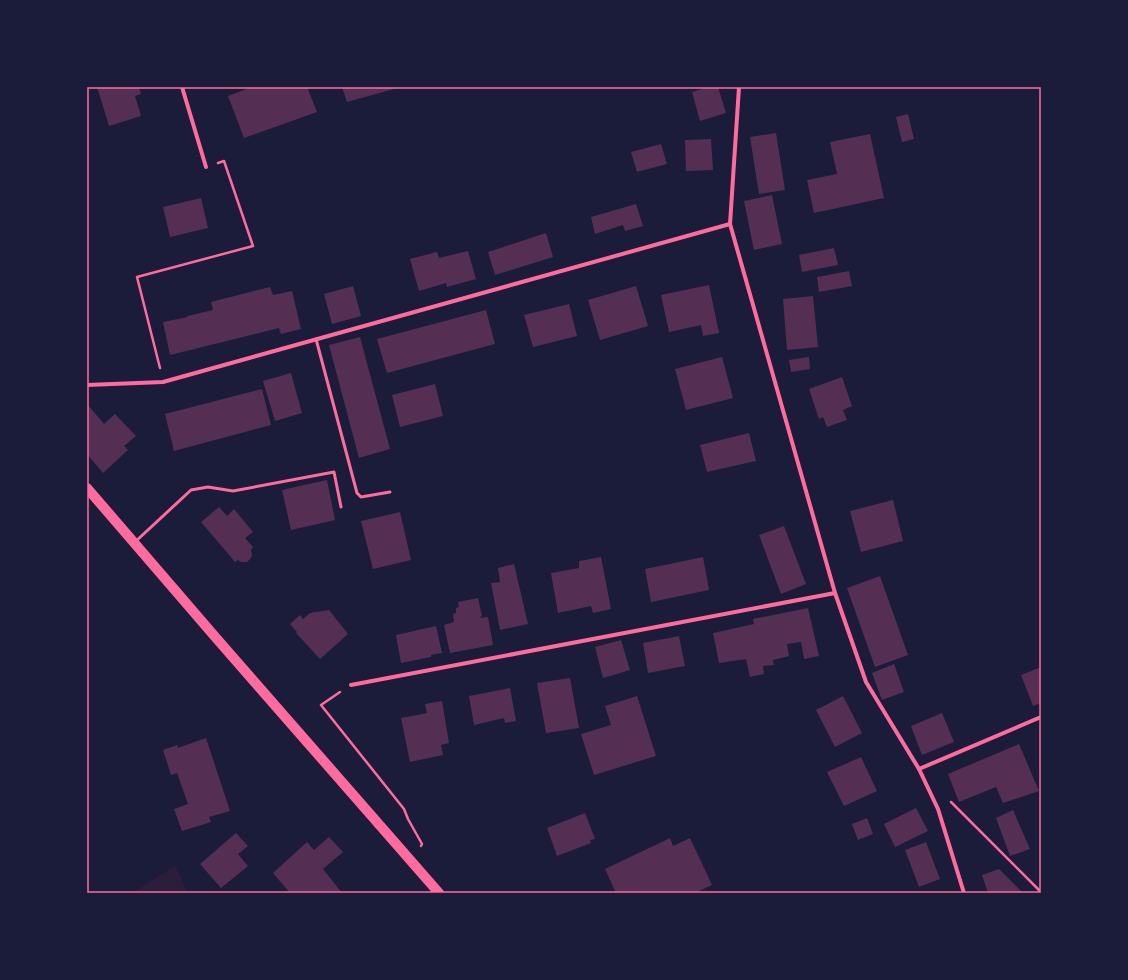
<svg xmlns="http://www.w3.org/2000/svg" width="1128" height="980" font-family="Arial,sans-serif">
	<rect width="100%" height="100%" fill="#1b1b3a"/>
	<polygon fill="#2a1e3b" points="175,866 188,893 132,893"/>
	<g fill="#542f53">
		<polygon points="97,87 139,87 141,94 135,96 141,116 109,126"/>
		<polygon points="252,87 307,87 317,112 244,138 228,96"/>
		<polygon points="342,87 401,87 347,102"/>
		<polygon points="709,87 718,87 726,113 700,121 692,92"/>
		<polygon points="908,114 914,139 902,142 896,117"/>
		<polygon points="776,133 785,190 759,194 750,137"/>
		<polygon points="870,134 884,198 814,213 807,180 837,174 830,142"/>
		<polygon points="711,139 713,170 686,171 685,140"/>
		<polygon points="661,144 667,164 637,172 631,152"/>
		<polygon points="772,195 782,244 754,250 744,201"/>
		<polygon points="201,198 208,228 170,237 163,207"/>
		<polygon points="636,204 643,226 625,231 623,225 595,234 591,217"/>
		<polygon points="546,233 553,257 495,275 488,252"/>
		<polygon points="834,248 838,265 802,272 799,255"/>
		<polygon points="468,251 476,279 447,287 446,283 419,291 410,259 437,252 439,258"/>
		<polygon points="849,271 852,286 819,292 817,277"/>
		<polygon points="709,285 719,333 703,336 701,325 669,332 661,295"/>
		<polygon points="353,286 361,316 332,324 324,294"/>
		<polygon points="636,286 648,326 600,340 588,300"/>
		<polygon points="270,287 273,295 292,291 301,329 281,334 279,328 170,355 163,322 188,317 187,316 213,310 211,302"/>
		<polygon points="813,296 818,347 787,350 783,299"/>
		<polygon points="569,304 577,336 533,347 524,315"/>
		<polygon points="486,310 495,344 387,373 377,339"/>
		<polygon points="360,337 390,449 359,458 329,345"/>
		<polygon points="722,357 733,398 686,410 675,369"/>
		<polygon points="809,357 810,369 791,372 789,360"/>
		<polygon points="291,373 302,413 275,421 263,381"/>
		<polygon points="842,377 852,406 843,410 847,420 827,427 823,417 819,419 809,389"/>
		<polygon points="435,384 443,416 400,427 392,395"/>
		<polygon points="262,389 271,425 174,451 165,414"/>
		<polygon points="87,404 104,424 115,414 136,436 124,446 128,450 103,473 87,454"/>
		<polygon points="749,433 756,461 707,472 700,445"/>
		<polygon points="327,480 335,520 291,530 282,490"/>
		<polygon points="893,500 903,541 861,552 850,511"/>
		<polygon points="219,507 227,516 234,509 253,532 245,538 253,547 251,550 252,555 251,558 247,562 241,562 238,560 235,562 201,522"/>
		<polygon points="400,512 411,560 373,569 361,521"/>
		<polygon points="784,526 806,584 781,594 759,535"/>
		<polygon points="601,557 611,609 593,613 591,606 558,613 551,573 579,568 579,561"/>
		<polygon points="703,557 709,590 651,602 645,569"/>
		<polygon points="514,564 528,624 500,630 491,583 500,582 498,568"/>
		<polygon points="880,576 908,655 875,667 847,588"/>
		<polygon points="478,598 482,616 480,617 481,618 488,617 493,645 450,653 444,625 454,622 453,614 456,613 456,608 459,607 458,602"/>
		<polygon points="808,608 819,656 804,659 801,642 787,644 789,656 773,660 774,665 763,666 764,674 750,677 746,659 719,663 713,633 754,624 753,619"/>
		<polygon points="329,610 348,634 320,659 296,633 297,632 290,624 300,615 303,619 310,613"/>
		<polygon points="436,626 442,653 431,655 431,657 401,663 396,635"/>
		<polygon points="679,636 685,666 648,673 643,643"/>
		<polygon points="621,640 630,670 603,678 595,647"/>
		<polygon points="894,664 904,692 882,700 872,673"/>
		<polygon points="1041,667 1041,703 1033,706 1021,675"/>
		<polygon points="570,678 579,728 546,733 537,683"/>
		<polygon points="510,688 516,721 505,723 504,718 474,725 469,696"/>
		<polygon points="637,696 656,756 594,775 581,734 611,725 605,706"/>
		<polygon points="843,696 862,733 835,747 816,710"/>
		<polygon points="442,701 449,743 441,745 443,755 410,762 401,718 427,713 425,704"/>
		<polygon points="942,713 954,742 922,755 911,726"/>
		<polygon points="206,738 230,811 209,817 211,822 182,831 174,809 188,804 177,773 171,775 163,750 177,745 178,748"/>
		<polygon points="1019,744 1039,791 1003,803 996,787 959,802 948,774"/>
		<polygon points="861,757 877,791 844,806 827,772"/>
		<polygon points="916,808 928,831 895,847 884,824"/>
		<polygon points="1013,810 1030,849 1010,856 996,818"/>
		<polygon points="585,813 595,839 590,840 591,843 557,856 547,828"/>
		<polygon points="867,818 873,834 858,840 852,824"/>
		<polygon points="236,833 248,846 238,854 248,866 221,888 200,864"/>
		<polygon points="329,837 343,852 323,869 342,893 290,893 273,873 307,842 314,850"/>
		<polygon points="670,838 673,846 690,838 712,885 695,893 616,893 605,869"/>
		<polygon points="926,842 940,879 919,887 905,850"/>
		<polygon points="999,869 1022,892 988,893 982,875"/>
	</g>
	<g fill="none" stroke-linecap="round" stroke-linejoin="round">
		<g stroke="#ff6b9d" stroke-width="2.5">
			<polyline points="160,368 137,277 253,246 224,161 218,163"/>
			<polyline points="340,692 321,705 404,809 408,819 422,844 421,846"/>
			<polyline points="951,802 1041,892"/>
		</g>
		<g stroke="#ff6b9d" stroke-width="3">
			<polyline points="316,339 357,493 361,497 390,492"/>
			<polyline points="135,542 191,490 208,487 233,491 334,472 341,507"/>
		</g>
		<g stroke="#ff6b9d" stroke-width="4">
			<polyline points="182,87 206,167"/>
			<polyline points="739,87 730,224 835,593 866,682 919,769 938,809 964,893"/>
			<polyline points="87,385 163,382 730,224"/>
			<polyline points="351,685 835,593"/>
			<polyline points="919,769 1041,717"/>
		</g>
		<polyline stroke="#ff6b9d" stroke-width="10" points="87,488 217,639 439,893"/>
	</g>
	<rect width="1128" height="980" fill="none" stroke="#1b1b3a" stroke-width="176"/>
	<rect x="88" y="88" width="952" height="804" fill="none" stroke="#ff6b9d" stroke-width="1.5"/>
</svg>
